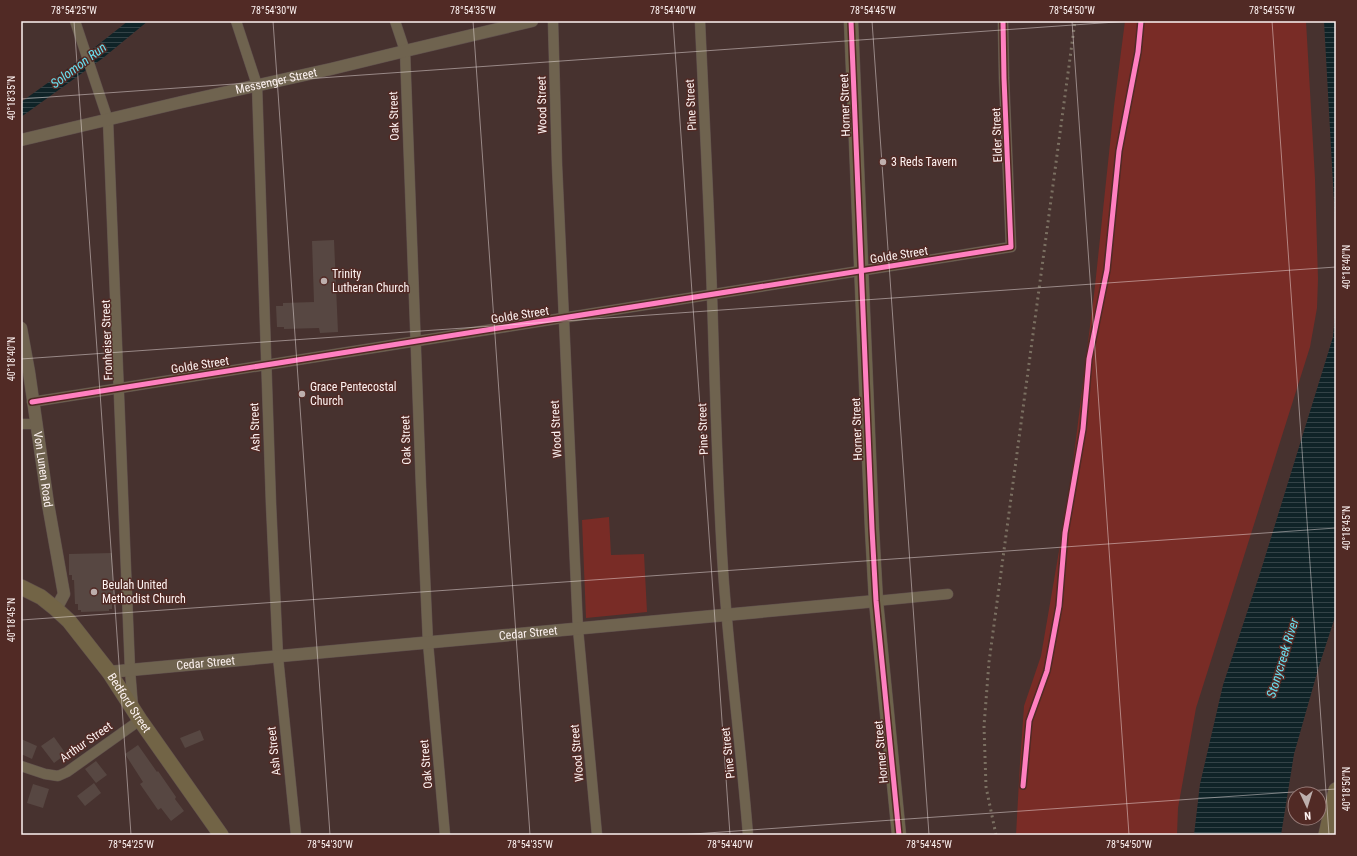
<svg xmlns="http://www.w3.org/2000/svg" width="1357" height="856" font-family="'Roboto Condensed',sans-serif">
	<defs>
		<pattern id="water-rules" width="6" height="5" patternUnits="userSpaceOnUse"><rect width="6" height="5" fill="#0f2327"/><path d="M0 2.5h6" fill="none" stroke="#334347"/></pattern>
	</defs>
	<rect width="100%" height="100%" fill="#47322f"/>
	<g fill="#792c26">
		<polygon points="1125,21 1306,21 1315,179 1318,279 1317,308 1310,347 1196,708 1178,808 1177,835 1016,835 1020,763 1024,706 1041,656 1070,487 1095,286 1114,106"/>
		<polygon points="609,517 611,555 644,554 647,612 586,618 582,520"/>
	</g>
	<g fill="url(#water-rules)">
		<polygon points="128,21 148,21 103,58 21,117 21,102 70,67"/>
		<polygon points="1324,21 1336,21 1336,299 1335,220"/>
		<polygon points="1336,301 1336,614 1319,666 1294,754 1281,835 1194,835 1200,784 1223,685 1261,570 1333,337"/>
	</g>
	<g fill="#574742">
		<polygon points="334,240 338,332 320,333 319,328 284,329 284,327 277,327 276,306 283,306 283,303 314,302 312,241"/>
		<polygon points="112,553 114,604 112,604 112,609 109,609 109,611 81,612 81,610 78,610 78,604 75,604 74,580 72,580 72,575 69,575 69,554"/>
		<polygon points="200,730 204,740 185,748 180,738"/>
		<polygon points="54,737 66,754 54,763 41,746"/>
		<polygon points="21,739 37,746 32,759 21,754"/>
		<polygon points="138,745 157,772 158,771 176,797 175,799 184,811 171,821 161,808 158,810 140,784 143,782 125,754"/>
		<polygon points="96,761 107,775 96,783 85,769"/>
		<polygon points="94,783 101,793 85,806 77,796"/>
		<polygon points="33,784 49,789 43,808 27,803"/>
	</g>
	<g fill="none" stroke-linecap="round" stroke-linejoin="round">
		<g stroke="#5f4f4c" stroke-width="11">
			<g id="minor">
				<polyline points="75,21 108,120 130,670 133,707"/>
				<polyline points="236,21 257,85 271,504 278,657 296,835"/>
				<polyline points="395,21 405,51 421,487 428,643 445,835"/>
				<polyline points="553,21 557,165 578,629 597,835"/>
				<path d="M 700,21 C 704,112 709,204 712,295 C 715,387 717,478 723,570 C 729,658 741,747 748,835"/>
				<polyline points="32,402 1011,247 1004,78 1003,21"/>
				<polyline points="21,424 36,424"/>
				<polyline points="876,601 948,594"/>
				<polyline points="21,766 45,774 58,776 67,772 140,720"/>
			</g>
		</g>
		<g stroke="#5f4f4c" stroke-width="13">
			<g id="tertiary">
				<path id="s1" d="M 21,140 L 182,102 L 331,69 L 405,51 L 532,21"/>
				<path id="s2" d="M 21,328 L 29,372 L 48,504 L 64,594 L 56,609"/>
				<path id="s3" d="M 109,672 L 876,601"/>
			</g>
		</g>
		<g stroke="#5f4f4c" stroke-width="15">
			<polyline id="secondary" points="851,21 872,529 876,601 899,835"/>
		</g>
		<g stroke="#5f4f4c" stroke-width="16">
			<g id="primary">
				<path id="s4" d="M 21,587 L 41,597 L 56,609 L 69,621 L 109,672 L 140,720 L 221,835"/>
				<polyline points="1326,835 1336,790"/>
			</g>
		</g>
		<use href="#minor" stroke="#6f634f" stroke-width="10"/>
		<use href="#tertiary" stroke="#6f634f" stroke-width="12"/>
		<use href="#secondary" stroke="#6e644c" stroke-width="14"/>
		<use href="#primary" stroke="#726446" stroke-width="15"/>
		<polyline stroke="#7b7062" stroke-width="3" stroke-dasharray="2 4" stroke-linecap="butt" points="996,835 986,787 984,726 989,662 1075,21"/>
		<g stroke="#512a25" stroke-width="8">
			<g id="cycleway">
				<polyline points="851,21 872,529 876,601 899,835"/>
				<polyline points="32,402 1011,247 1004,78 1003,21"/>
				<polyline points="1023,786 1029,721 1047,671 1059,606 1065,533 1083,429 1089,359 1107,270 1119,151 1138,52 1141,21"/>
			</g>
		</g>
		<use href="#cycleway" stroke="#ff80c0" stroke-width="5"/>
	</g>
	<path fill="none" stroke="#fdf2f1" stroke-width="1" stroke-opacity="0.45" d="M 74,21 L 131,835M 273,21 L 330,835M 473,21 L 530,835M 673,21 L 730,835M 872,21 L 929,835M 1072,21 L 1129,835M 1272,21 L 1329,835M 21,99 L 1130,21M 21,359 L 1336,267M 21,620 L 1336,528M 679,835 L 1336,789"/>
	<g fill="#bdafad" stroke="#512a25" stroke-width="1.5">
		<circle cx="883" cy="162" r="4"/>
		<circle cx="324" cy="281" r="4"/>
		<circle cx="302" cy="394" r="4"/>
		<circle cx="94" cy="592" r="4"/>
	</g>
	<g text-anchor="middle" stroke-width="3" stroke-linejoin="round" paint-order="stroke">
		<g font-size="12" fill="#fdf2f1" stroke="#512a25">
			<text dy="4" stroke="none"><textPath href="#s1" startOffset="262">Messenger Street</textPath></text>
			<text transform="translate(542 105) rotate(-91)" y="4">Wood Street</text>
			<text transform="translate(691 105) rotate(-93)" y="4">Pine Street</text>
			<text transform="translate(845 105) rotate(-92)" y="4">Horner Street</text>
			<text transform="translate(394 116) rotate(-92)" y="4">Oak Street</text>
			<text transform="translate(997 135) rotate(-92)" y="4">Elder Street</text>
			<text transform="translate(899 255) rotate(-9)" y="4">Golde Street</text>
			<text transform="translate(520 315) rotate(-9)" y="4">Golde Street</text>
			<text transform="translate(107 340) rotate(-92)" y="4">Fronheiser Street</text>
			<text transform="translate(200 365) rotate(-9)" y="4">Golde Street</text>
			<text transform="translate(255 427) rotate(-92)" y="4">Ash Street</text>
			<text transform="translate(556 429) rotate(-93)" y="4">Wood Street</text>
			<text transform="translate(703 429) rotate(-92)" y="4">Pine Street</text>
			<text transform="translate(857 429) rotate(-92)" y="4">Horner Street</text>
			<text transform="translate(406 440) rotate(-92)" y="4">Oak Street</text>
			<text dy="4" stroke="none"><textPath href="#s2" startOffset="143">Von Lunen Road</textPath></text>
			<text dy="4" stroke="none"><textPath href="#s3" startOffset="421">Cedar Street</textPath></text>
			<text dy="4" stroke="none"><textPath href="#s3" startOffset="97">Cedar Street</textPath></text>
			<text dy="4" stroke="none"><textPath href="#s4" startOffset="161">Bedford Street</textPath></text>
			<text transform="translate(86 742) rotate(-35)" y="4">Arthur Street</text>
			<text transform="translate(274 751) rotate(-96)" y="4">Ash Street</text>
			<text transform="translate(881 752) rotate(-95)" y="4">Horner Street</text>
			<text transform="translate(577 753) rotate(-95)" y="4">Wood Street</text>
			<text transform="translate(728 753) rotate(-96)" y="4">Pine Street</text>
			<text transform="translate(426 764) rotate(-95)" y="4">Oak Street</text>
		</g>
		<g font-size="12" fill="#fdf2f1" stroke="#512a25" text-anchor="start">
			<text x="891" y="166">3 Reds Tavern</text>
			<text x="332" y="278">Trinity<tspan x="332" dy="14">Lutheran Church</tspan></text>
			<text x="310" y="391">Grace Pentecostal<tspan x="310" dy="14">Church</tspan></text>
			<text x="102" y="589">Beulah United<tspan x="102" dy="14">Methodist Church</tspan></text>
		</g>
		<g font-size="13" font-style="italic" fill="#69e2f2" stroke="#512a25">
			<text transform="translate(78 65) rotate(-37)" y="5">Solomon Run</text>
			<text transform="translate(1282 658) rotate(-73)" y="5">Stonycreek River</text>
		</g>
	</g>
	<rect width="1357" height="856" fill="none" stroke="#512a25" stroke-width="44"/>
	<g transform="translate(1307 806) rotate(176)"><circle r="19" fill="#512a25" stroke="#967a77"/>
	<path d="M0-3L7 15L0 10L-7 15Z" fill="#bdafad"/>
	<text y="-6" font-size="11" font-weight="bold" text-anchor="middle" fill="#fdf2f1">N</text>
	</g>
	<rect x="22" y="22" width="1313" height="812" fill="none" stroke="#fdf2f1" stroke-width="1.5"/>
	<g font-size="10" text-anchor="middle" fill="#fdf2f1">
		<text x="74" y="14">78°54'25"W</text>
		<text x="274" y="14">78°54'30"W</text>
		<text x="473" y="14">78°54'35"W</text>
		<text x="673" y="14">78°54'40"W</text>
		<text x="873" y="14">78°54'45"W</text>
		<text x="1072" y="14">78°54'50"W</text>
		<text x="1272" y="14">78°54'55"W</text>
		<text transform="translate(11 98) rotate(-90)" y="4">40°18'35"N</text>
		<text transform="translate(1346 267) rotate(-90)" y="4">40°18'40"N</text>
		<text transform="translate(11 359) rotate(-90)" y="4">40°18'40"N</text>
		<text transform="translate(1346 528) rotate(-90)" y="4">40°18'45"N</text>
		<text transform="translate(11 620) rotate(-90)" y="4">40°18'45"N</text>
		<text transform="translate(1346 789) rotate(-90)" y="4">40°18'50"N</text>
		<text x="131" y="848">78°54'25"W</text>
		<text x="330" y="848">78°54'30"W</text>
		<text x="530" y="848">78°54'35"W</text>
		<text x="730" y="848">78°54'40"W</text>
		<text x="929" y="848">78°54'45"W</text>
		<text x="1129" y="848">78°54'50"W</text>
	</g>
</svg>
